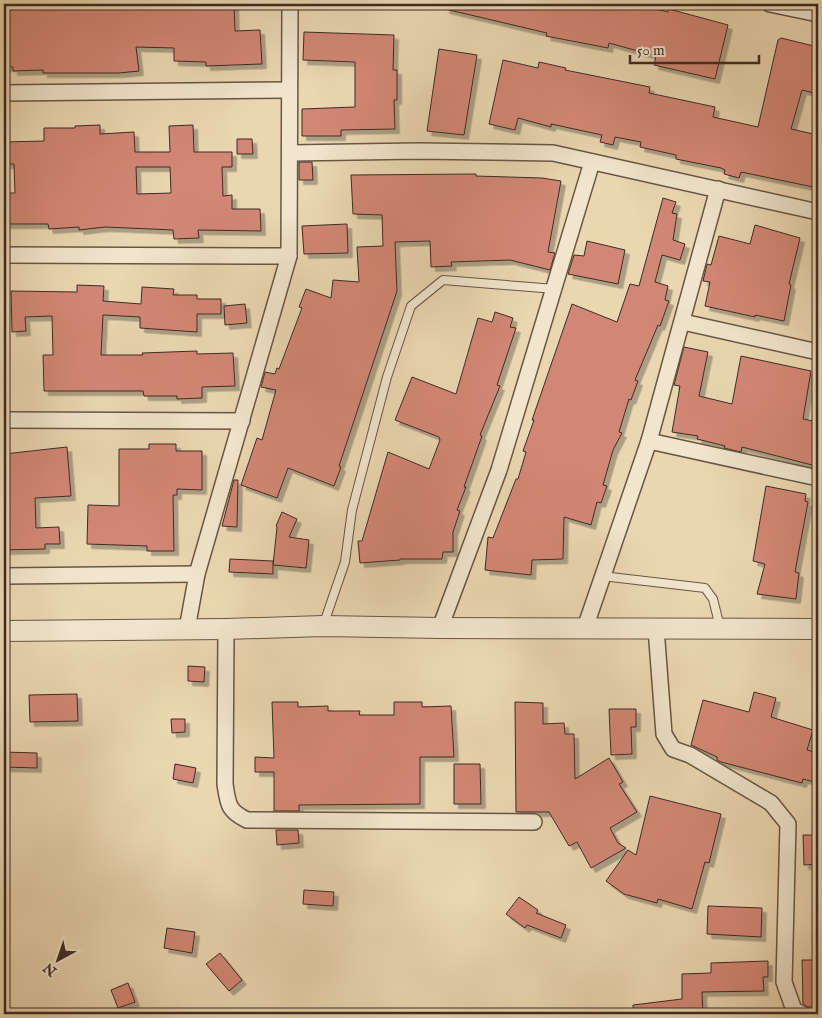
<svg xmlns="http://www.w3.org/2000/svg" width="822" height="1018" font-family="'IM FELL English',serif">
	<defs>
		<filter id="shadow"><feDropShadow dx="4.5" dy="4.5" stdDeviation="0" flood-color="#0004"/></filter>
	</defs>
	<rect width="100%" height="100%" fill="#ead7b2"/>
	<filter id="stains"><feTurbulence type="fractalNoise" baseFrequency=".004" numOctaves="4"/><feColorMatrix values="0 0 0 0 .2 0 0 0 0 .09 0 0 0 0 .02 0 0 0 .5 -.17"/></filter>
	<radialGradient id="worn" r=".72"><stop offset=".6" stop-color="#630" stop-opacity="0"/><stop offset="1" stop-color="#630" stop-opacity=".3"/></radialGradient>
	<g fill="#d28776" stroke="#3d2b20" fill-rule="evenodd" filter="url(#shadow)">
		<polygon points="8,4 234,4 235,31 260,30 262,64 206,66 206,62 174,61 174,48 136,47 139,71 119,73 43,73 43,70 13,71 13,67 4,67 4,26 8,26"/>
		<polygon points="446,4 637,4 668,12 669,9 728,25 715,79 654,65 656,56 609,43 608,48 546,36 547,33 445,9"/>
		<polygon points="304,32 394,35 393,70 397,70 397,100 394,100 395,129 341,130 341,136 302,136 302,109 355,107 355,62 303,60"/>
		<polygon points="781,38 818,47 818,94 802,90 791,129 818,135 818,188 741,172 739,178 724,174 725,170 721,168 676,159 676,155 640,147 641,142 615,137 613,145 600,142 602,135 551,124 551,127 518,118 515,130 489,124 503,60 538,68 539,62 566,68 565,70 650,87 649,93 715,107 713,117 758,127 778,40"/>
		<polygon points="439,49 477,55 464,135 427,131"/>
		<path d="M 100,125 L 100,134 L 134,132 L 135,152 L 170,152 L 169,126 L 193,125 L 194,152 L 232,152 L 232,167 L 222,167 L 223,196 L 232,195 L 232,209 L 260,209 L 261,231 L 198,230 L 199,238 L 174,239 L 173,230 L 105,227 L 79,230 L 79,227 L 49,229 L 48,224 L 4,224 L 4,193 L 15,193 L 14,164 L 4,164 L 4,142 L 44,141 L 44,128 L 75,128 L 75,126 ZM 136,167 L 170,167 L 171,193 L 137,194 Z"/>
		<polygon points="237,139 252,139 253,154 237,154"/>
		<polygon points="299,162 312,162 313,180 299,180"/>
		<polygon points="476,174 476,176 542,178 561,181 548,252 555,253 550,270 510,260 451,262 452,266 431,267 430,241 395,242 397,291 339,466 341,467 334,486 288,468 277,498 241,485 257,438 262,440 276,390 261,387 265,372 275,374 277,368 279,369 302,308 299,307 306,289 331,298 333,280 359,282 357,247 383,246 382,215 353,214 351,175"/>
		<polygon points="663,198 676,202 672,213 677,214 673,240 685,244 680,260 662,255 655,282 668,286 665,300 669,301 660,326 658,325 635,380 638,381 631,400 629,399 619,432 622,433 613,450 603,485 607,486 601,503 597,502 591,525 564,517 563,559 532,560 531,575 485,570 488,537 493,538 516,479 518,479 526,452 523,451 534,420 532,420 572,304 617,322 630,284 639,286"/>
		<polygon points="347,224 348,253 304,254 302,226"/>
		<polygon points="755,225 800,238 789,284 791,285 784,321 755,315 755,317 705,306 710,282 703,281 707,264 711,265 719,236 750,244"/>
		<polygon points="587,241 625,250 618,284 568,274 574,255 584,256"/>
		<polygon points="77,285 104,286 103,301 141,304 142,287 174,289 173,295 197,295 197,299 221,299 221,314 197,314 197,332 140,328 140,317 103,315 101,355 143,355 142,353 197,351 197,354 233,353 235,386 202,387 202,398 177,399 177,396 144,396 143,391 44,391 43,355 53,355 52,316 25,317 26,331 12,332 11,291 77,292"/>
		<polygon points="245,304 247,323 225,325 224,306"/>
		<polygon points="495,312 513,318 510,327 516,328 497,385 500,386 480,435 482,436 464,487 466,487 457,510 460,511 453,532 453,552 443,552 442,559 400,559 400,560 360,563 358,541 362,541 388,452 429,469 440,440 439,437 395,420 412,377 456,394 478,318 492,322"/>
		<polygon points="684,347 708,352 699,396 732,404 741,356 811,371 803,419 818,422 816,466 742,447 741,452 724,448 725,446 697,439 698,436 672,432 680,386 674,385"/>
		<polygon points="149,444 176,444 176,451 202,451 202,490 177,489 177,495 173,495 174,551 147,551 147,546 87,544 88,505 119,506 119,449 149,449"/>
		<polygon points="67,447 71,496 35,498 36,528 59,527 60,544 45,544 45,549 4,550 4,454"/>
		<polygon points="234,480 238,480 237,527 222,526"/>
		<polygon points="766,486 806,494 805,501 808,502 795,572 799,573 796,599 757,594 765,564 753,561"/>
		<polygon points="282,512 297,519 289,537 309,540 306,568 273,565 277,527 276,526"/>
		<polygon points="230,559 273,561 273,574 229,572"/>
		<polygon points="188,666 205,667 204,682 188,681"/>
		<polygon points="754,692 776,698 771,717 813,730 807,750 818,753 818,783 803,779 802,783 721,762 717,760 717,757 691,745 703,700 749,712"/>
		<polygon points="77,694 78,721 30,722 29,695"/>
		<polygon points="272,702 298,702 298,707 328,706 328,711 360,711 359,715 394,715 394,702 422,702 422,707 451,706 454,757 420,757 420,804 299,805 299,811 274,811 274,772 255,772 255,757 274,758"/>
		<polygon points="515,702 543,703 543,724 564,723 565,734 574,734 575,779 609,758 623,782 619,784 637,812 610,828 618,843 626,848 591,868 577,842 569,846 549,812 516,812"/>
		<polygon points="609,709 636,709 636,727 631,727 632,754 611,755"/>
		<polygon points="171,719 185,719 185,732 172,733"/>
		<polygon points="4,752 37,753 37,768 4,767"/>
		<polygon points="175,764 196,768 193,783 173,779"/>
		<polygon points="454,764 480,764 481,804 454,804"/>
		<polygon points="650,796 721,814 709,863 705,862 692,909 658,899 657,903 624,894 606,881 628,850 636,855"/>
		<polygon points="276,830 298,830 299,843 277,845"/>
		<polygon points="803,835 818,835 818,864 804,865"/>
		<polygon points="304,890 334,892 333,906 303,904"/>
		<polygon points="519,897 538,910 536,913 566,925 561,938 527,925 525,928 506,914"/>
		<polygon points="708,906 762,908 761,937 707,934"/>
		<polygon points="167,928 195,932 192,953 164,948"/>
		<polygon points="220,953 242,980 229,991 206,964"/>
		<polygon points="802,960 818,960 818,1007 808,1007 803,1004"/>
		<polygon points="768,961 768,977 763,977 764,991 702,992 703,1014 633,1014 633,1005 682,999 682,974 711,973 711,963"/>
		<polygon points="128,983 135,1002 118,1008 111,990"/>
	</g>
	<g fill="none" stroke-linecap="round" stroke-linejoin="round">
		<g stroke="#685644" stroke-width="10">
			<g id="service">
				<polyline points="602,576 705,588 713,599 720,627"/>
				<polyline points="323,626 345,562 352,510 387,377 411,306 443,280 555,289"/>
			</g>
		</g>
		<g stroke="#685644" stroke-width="18">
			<g id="minor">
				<polyline points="770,4 818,14"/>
				<polyline points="4,93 288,90"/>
				<polyline points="290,153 418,151 553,153 818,212"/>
				<polyline points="4,255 289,256"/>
				<polyline points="683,322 818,352"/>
				<polyline points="4,420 242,421"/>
				<polyline points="649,441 818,478"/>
				<polyline points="4,576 197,574"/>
				<polyline points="440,628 499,470 592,162"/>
				<polyline points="585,628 649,441 718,189"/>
				<polyline points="656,628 664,734 673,749 690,755 771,803 788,824 784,982 794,1010 802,1014"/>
				<polyline points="187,629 197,574 289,256 290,4"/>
				<path d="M 226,629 L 225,784 C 228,804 228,811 247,820 L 534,822"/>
			</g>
		</g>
		<g stroke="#685644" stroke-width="22">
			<polyline id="tertiary" points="4,631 226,629 323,626 440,628 818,629"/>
		</g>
		<use href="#service" stroke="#f1e5cd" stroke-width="8"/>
		<use href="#minor" stroke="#f1e5cd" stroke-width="15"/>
		<use href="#tertiary" stroke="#f1e5cd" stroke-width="20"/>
	</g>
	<rect width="822" height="1018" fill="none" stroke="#ead7b2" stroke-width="20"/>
	<rect x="5" y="5" width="812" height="1008" fill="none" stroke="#3d2b20" stroke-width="2.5"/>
	<rect x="10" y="10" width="802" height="998" fill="none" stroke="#3d2b20"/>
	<g transform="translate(58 960) rotate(220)" stroke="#f1e5cd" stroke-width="4" paint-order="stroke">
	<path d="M0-4L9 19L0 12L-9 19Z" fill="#3d2b20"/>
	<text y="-8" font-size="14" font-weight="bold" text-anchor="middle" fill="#3d2b20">N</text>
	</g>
	<path d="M630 55v8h129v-8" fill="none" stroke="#3d2b20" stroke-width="2.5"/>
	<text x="637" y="55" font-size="15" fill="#3d2b20" stroke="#f1e5cd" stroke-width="4" paint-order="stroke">50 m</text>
	<rect width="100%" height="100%" filter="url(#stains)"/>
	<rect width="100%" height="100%" fill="url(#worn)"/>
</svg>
